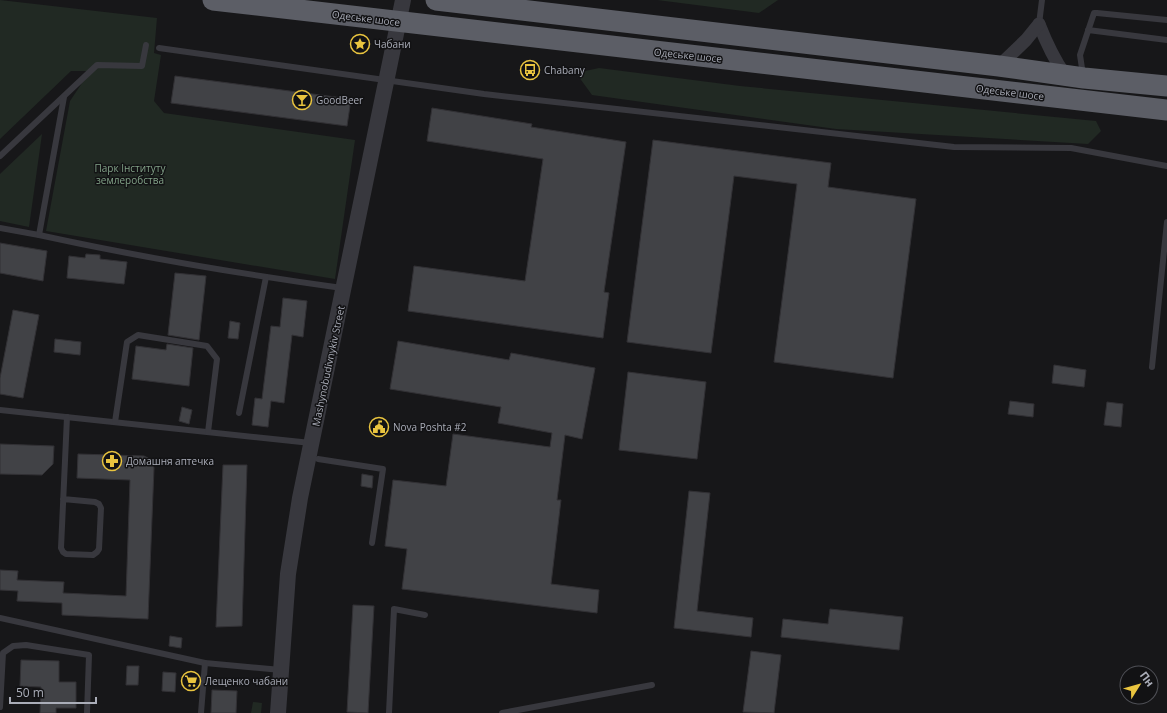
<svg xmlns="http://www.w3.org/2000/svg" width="1167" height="713" font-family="'Open Sans',sans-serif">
	<rect width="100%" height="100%" fill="#171719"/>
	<g fill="#212923">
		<polygon points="0,0 157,18 154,53 161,55 154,101 164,113 355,140 335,279 46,231 70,101 90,71 71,71 0,139"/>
		<polygon points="657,0 778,0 759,13"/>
		<polygon points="599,68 740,86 1096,121 1101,131 1088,144 836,129 592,95 576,73"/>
		<polygon points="42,134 29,227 0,221 0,174"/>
		<polygon points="253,702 262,703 261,713 251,713"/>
	</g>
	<g fill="#414246" stroke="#323135">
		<polygon points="175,76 351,99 347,126 171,103"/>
		<polygon points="432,108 532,124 531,127 626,142 604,292 609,293 603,338 408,311 414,266 525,281 543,159 427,141"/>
		<polygon points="653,140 831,163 828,187 916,199 893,378 774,362 797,184 734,176 711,353 627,342"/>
		<polygon points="0,243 47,251 43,281 0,273"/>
		<polygon points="86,254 100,255 100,259 127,262 124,284 67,278 69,256 85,258"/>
		<polygon points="175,273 206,276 199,340 168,335"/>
		<polygon points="283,298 307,301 303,337 292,335 284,403 271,401 268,427 252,425 255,398 262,399 271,326 280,327"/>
		<polygon points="13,310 39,315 23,398 0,394 0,378"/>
		<polygon points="230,321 240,323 238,339 228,338"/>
		<polygon points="55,339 81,342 80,355 54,352"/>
		<polygon points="398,341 509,360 511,353 595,368 582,439 565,435 557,500 561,500 551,584 599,590 597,613 402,589 407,549 385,546 393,480 446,486 453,434 550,447 552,433 498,423 501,407 390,389"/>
		<polygon points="167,344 193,348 189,386 132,379 136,346 166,350"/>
		<polygon points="1054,365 1086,370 1084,387 1052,383"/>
		<polygon points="628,372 706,382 697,459 619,450"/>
		<polygon points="1010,401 1034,404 1033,417 1008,414"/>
		<polygon points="1107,402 1123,404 1121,427 1104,425"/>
		<polygon points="182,407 192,410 189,424 179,421"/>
		<polygon points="0,444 54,446 53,464 42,475 0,474"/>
		<polygon points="78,454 144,456 152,460 154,468 148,619 62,615 62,603 17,601 18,591 0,590 0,570 18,571 17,580 64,582 63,593 126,596 130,480 77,478"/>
		<polygon points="223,465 247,465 242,626 216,627"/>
		<polygon points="362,474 373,476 372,488 361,486"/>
		<polygon points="689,491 710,493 697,611 753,618 751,637 674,628"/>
		<polygon points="353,605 374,606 368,713 347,712"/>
		<polygon points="830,609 903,617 899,650 781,637 783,619 828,624"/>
		<polygon points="170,636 182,638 181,648 169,646"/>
		<polygon points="751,651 781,655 774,713 743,712"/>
		<polygon points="21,660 59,661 59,682 76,682 76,708 56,708 56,713 40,713 41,687 20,686"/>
		<polygon points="127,666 139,666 138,685 126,685"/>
		<polygon points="163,672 176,673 175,692 162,691"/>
		<polygon points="212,690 237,691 236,713 211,713"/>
	</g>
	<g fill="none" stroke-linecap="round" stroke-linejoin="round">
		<g stroke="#38383e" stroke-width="6">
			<polyline points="1039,24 1042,0"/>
			<polyline points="1088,30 1167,40"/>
			<polyline points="159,48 484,94 954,147 1071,148 1167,166"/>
			<polyline points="1083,75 1080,55 1094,13 1097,13 1167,20"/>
			<polyline points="0,156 97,65 142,66 146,45"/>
			<polyline points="0,228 39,235 64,97"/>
			<path d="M 39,235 C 139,257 241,274 342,288"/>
			<polyline points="1152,367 1167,222"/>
			<polyline points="0,410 311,443"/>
			<polyline points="239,413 266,277"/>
			<polyline points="115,422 127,342 138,335 207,346 217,359 208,432"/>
			<polyline points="318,459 383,469 372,543"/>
			<polyline points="63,499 95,502 99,504 101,508 99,549 97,552 93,555 66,554 63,552 61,548 67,417"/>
			<polyline points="0,618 205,663 281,670"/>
			<polyline points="0,707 3,653 13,646 26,645 89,655 87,713"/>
			<polyline points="201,713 205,663"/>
			<polyline points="389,713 394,609 425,615"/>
			<polyline points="502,713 652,685"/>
		</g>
		<g stroke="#38383e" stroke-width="13">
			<path d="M 1039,24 C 1046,42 1054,59 1065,75"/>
			<polyline points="999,66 1026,40 1039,24"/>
		</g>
		<polyline stroke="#38383e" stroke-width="16" points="278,713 288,574 300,498 403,0"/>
		<g stroke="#5c5e66" stroke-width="21">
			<polyline points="213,0 1167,110"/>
			<polyline points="436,0 999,66 1084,78 1167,86"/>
		</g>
	</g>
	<defs>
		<g id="sight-ring" transform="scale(1)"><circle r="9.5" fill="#121214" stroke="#e9c43f" stroke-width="1.5"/><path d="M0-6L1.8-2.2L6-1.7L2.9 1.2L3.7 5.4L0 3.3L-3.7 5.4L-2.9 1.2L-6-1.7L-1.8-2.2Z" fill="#e9c43f"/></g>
		<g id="bus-ring" transform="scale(1)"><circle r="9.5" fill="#121214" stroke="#e9c43f" stroke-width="1.5"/><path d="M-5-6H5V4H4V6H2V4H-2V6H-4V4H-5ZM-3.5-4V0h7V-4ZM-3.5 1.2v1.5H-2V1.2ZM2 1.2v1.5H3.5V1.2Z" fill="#e9c43f"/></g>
		<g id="bar-ring" transform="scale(1)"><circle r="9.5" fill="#121214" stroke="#e9c43f" stroke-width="1.5"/><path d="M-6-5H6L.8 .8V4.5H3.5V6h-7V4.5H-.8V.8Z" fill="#e9c43f"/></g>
		<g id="civic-ring" transform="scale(1)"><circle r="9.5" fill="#121214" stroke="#e9c43f" stroke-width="1.5"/><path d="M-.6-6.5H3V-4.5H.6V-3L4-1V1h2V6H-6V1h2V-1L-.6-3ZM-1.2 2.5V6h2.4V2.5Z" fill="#e9c43f"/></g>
		<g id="pharmacy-ring" transform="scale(1)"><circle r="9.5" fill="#121214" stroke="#e9c43f" stroke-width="1.5"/><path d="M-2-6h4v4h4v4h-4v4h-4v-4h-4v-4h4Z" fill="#e9c43f"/></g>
		<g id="supermarket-ring" transform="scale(1)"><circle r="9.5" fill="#121214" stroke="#e9c43f" stroke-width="1.5"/><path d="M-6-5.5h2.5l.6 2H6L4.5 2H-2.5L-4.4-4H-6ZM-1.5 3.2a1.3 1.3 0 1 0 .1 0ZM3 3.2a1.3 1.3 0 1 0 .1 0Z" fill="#e9c43f"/></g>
	</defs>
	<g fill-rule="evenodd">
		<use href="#sight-ring" x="360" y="44"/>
		<use href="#bus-ring" x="530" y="70"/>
		<use href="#bar-ring" x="302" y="100"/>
		<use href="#civic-ring" x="379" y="427"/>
		<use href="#pharmacy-ring" x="112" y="461"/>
		<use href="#supermarket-ring" x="191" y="681"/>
	</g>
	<g text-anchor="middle" stroke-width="3" stroke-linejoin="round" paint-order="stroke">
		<g font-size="10" fill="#aaadb8" stroke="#121214">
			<text transform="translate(366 18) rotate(7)" y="4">Одеське шосе</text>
			<text transform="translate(688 55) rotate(6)" y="4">Одеське шосе</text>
			<text transform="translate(1010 92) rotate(7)" y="4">Одеське шосе</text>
			<text transform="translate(328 366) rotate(-78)" y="4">Mashynobudivnykiv Street</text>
		</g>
		<g font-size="10" fill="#aaadb8" stroke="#121214" text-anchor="start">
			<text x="374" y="48">Чабани</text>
			<text x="544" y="74">Chabany</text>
			<text x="316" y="104">GoodBeer</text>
			<text x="393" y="431">Nova Poshta #2</text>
			<text x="126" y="465">Домашня аптечка</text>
			<text x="205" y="685">Лещенко чабани</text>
		</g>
		<g font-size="10" fill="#82a288" stroke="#121214">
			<text x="130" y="172">Парк Інституту<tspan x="130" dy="12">землеробства</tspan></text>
		</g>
	</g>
	<g transform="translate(1139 685) rotate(53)"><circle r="19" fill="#121214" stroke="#4f5056"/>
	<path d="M0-3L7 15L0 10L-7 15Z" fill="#e9c43f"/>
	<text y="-6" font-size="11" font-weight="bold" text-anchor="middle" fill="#aaadb8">Пн</text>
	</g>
	<path d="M10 697v6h86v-6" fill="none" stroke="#aaadb8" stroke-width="2"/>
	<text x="16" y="697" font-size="12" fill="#aaadb8" stroke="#121214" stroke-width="3" paint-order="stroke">50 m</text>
</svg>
